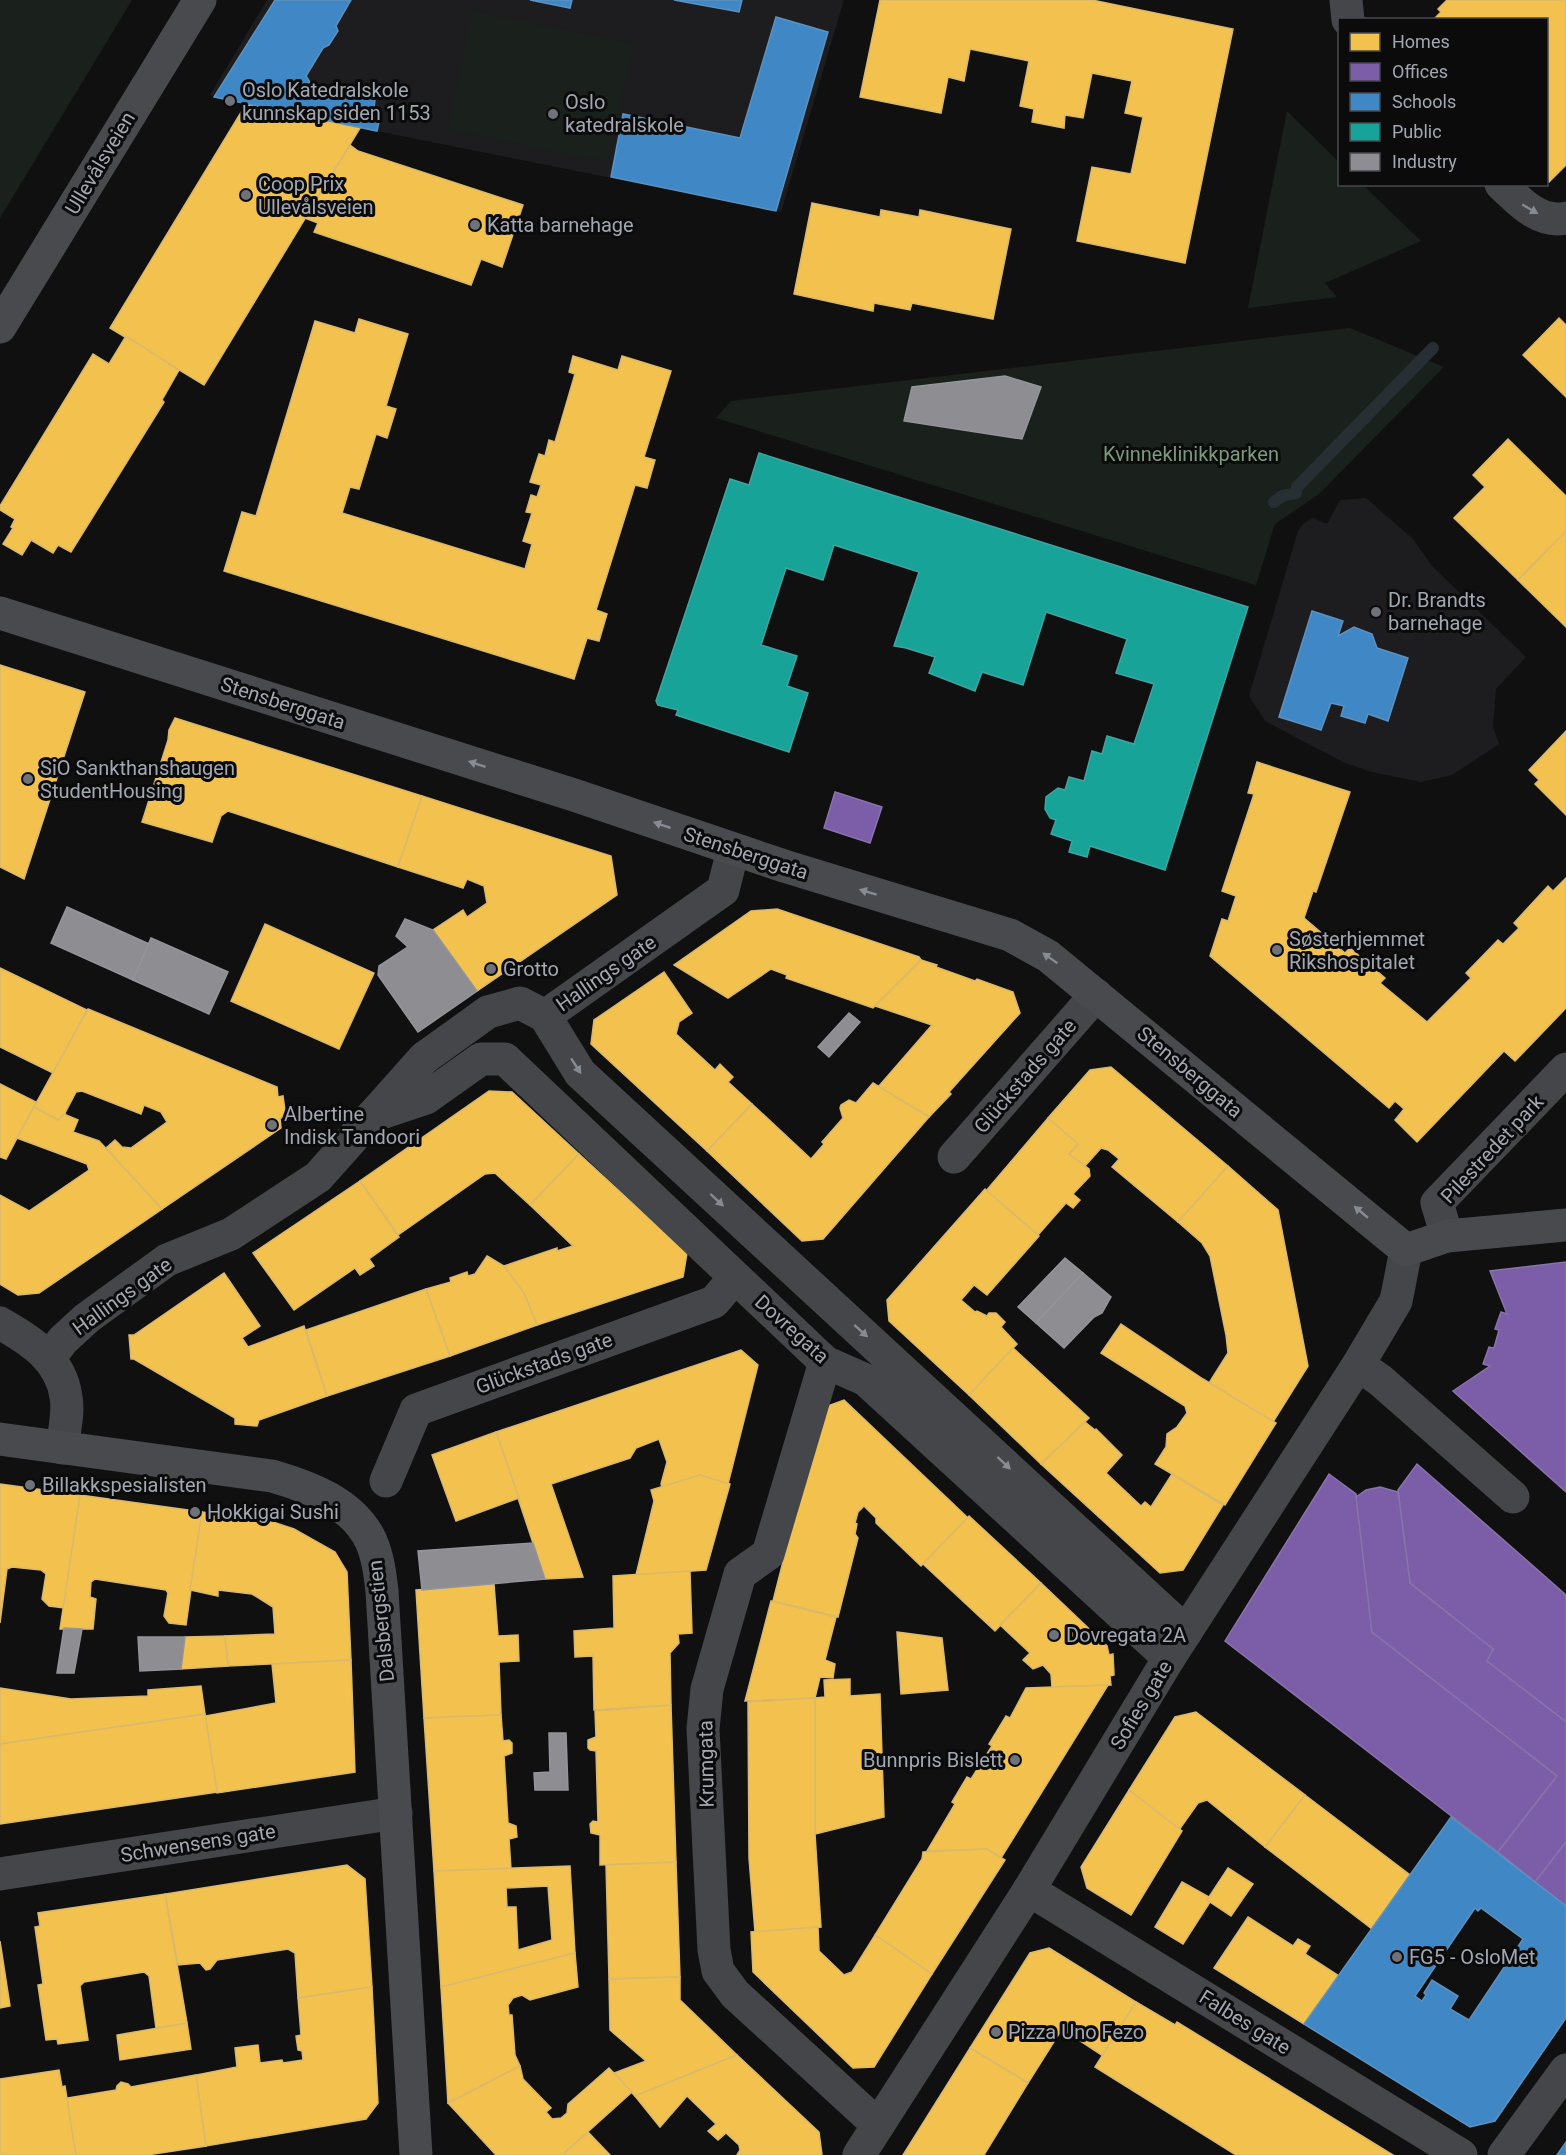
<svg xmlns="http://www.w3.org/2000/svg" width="1566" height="2155" font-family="Roboto,sans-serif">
	<rect width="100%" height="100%" fill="#101010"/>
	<g fill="#1d1d1f">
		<polygon points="267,0 844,0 781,212 377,131 210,95"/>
		<polygon points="1366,498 1413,539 1432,566 1526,657 1496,689 1493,727 1499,744 1452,775 1421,782 1372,772 1345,763 1265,721 1249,696 1298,531 1304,523 1313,518 1327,524 1340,500"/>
	</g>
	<g fill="#1a201b">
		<polygon points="0,0 132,0 0,218"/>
		<polygon points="473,11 634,44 607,162 448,129"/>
		<polygon points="1287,111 1339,162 1340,184 1363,185 1421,241 1325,283 1337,297 1248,308"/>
		<polygon points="1350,328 1444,367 1319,494 1275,524 1256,585 716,418 731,401"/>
	</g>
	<g fill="#f2c14e" stroke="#dab96c" stroke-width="1.5" fill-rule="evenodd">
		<polygon points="880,0 1092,0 1233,29 1185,263 1077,241 1092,167 1131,174 1143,117 1125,113 1132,81 1092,73 1083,118 1065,115 1064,128 1032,122 1034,109 1020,106 1029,61 970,49 964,81 948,77 941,113 860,97"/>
		<polygon points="1447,0 1566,0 1566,165 1549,182 1546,179 1546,20 1433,20 1441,12 1438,9"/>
		<polygon points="246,104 360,128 204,385 110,328"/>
		<polygon points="350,145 358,151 523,205 502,267 481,259 471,285 314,232 318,223 305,218"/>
		<polygon points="812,203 880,217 881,210 919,217 920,210 1011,229 993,319 912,303 910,310 874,303 873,311 794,294"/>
		<polygon points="1559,318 1566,325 1566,397 1523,355"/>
		<polygon points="359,319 408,334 386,406 396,409 387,438 376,434 359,489 350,487 342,513 525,569 532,544 523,541 532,513 526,512 531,495 537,497 541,485 530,482 539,454 545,456 549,440 555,442 575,374 569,372 573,356 618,370 622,356 671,371 644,457 655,460 647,488 635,485 596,610 607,614 599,641 587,638 574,679 224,571 242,512 256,516 315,321 355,333"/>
		<polygon points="126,336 179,370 162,400 164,402 71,552 58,545 53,553 31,540 22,555 3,544 13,528 11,527 15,519 0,510 0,506 93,354 109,364"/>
		<polygon points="1508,439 1566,496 1566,531 1518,580 1454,518 1485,487 1473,475"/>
		<polygon points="1566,531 1566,627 1518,580"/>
		<polygon points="0,665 85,692 24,879 0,867"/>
		<polygon points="175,718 422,796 398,867 228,811 221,816 212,842 142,822 168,740 169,730"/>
		<polygon points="1566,731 1566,815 1535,784 1539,780 1529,770"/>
		<polygon points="1257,762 1350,792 1316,892 1313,891 1304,918 1345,953 1350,948 1385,978 1380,983 1427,1022 1471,978 1466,973 1498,940 1503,944 1519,928 1514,923 1548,886 1553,891 1566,878 1566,1008 1515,1061 1504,1051 1417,1142 1395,1120 1404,1109 1395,1101 1389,1108 1210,956 1222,919 1228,921 1236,896 1222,891 1254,794 1248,793"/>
		<polygon points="422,796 611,856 617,895 477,991 433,930 463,910 467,917 487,903 484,886 467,879 463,888 398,867"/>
		<polygon points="777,909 919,957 921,960 873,1008 786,978 787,975 771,969 728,998 674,965 751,911"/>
		<polygon points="265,924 374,973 339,1049 231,1001"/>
		<polygon points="921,960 937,965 936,967 975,981 977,979 1013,992 1020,1013 949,1092 951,1094 929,1117 878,1087 932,1025 875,1006"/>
		<polygon points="0,968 87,1010 53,1073 0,1047"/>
		<polygon points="664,972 692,1013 679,1022 676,1034 715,1070 720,1064 733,1077 728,1082 752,1104 707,1151 591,1044 594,1020"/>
		<polygon points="88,1009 277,1087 278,1097 283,1096 286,1118 280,1118 281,1128 162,1209 106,1148 115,1140 122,1147 131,1148 167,1122 161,1112 144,1105 141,1114 82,1091 76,1092 65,1113 58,1120 34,1107"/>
		<polygon points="1111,1067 1228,1166 1178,1222 1112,1167 1119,1159 1108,1150 1101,1148 1085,1166 1069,1154 1078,1144 1048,1118 1090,1070"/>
		<polygon points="873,1083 929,1117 823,1239 802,1241 707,1151 752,1104 811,1159 824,1144 822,1142 843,1118 840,1108 841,1105 849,1100 856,1103"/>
		<polygon points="0,1084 36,1102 6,1159 0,1157"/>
		<polygon points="489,1091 512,1092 579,1154 530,1205 495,1173 485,1174 398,1235 360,1181"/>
		<polygon points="34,1107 58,1120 65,1113 66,1115 78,1120 73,1132 99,1141 162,1209 39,1293 18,1295 0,1284 0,1195 29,1211 89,1170 87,1164 17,1138"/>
		<polygon points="1048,1118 1078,1144 1069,1154 1089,1169 1090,1176 1073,1194 1080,1200 1073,1208 1066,1203 1038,1235 986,1191"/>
		<polygon points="579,1154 687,1253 683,1277 537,1325 524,1293 504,1266 557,1248 557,1251 573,1246 530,1205"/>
		<polygon points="1228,1166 1278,1210 1308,1366 1273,1422 1209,1383 1228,1353 1226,1335 1210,1256 1202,1243 1178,1222"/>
		<polygon points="360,1181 399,1237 369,1259 374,1266 360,1275 355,1268 294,1310 253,1253"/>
		<polygon points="985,1189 1039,1236 987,1295 974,1285 961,1300 975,1312 977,1311 987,1316 989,1313 996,1313 1005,1322 1001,1327 1017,1344 969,1395 889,1321 887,1300"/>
		<polygon points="487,1256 504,1266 524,1293 537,1325 450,1356 426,1289 451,1282 450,1278 467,1272 468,1276 475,1274"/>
		<polygon points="224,1273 260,1326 242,1338 248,1347 304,1326 327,1396 259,1420 257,1426 235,1424 235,1418 134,1359 131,1359 129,1335 134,1335"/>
		<polygon points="426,1289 450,1356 327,1396 306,1330"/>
		<polygon points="1121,1324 1203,1379 1276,1423 1225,1505 1155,1464 1166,1447 1167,1434 1177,1427 1187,1413 1185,1406 1101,1353"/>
		<polygon points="1013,1348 1089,1418 1041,1464 969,1395"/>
		<polygon points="741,1350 758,1365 728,1484 700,1475 662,1487 661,1484 667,1462 659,1439 636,1448 630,1458 551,1484 583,1577 545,1579 496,1432"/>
		<polygon points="844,1400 968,1518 921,1566 876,1523 876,1518 864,1506 858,1512 855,1523 857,1524 855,1534 858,1538 838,1617 773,1601 822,1408"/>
		<polygon points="1085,1422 1095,1430 1096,1429 1122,1455 1106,1473 1141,1506 1145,1502 1151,1507 1172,1474 1223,1505 1183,1570 1160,1573 1041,1464"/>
		<polygon points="496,1432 519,1498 456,1521 432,1455"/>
		<polygon points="700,1475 730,1484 706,1570 636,1575 654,1501 651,1490"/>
		<polygon points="0,1484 80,1495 64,1608 49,1606 42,1599 46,1574 41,1570 12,1567 7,1569 0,1623"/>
		<polygon points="80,1495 202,1512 186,1625 169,1623 164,1616 168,1593 166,1590 95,1579 91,1582 90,1597 96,1599 93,1629 60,1629"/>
		<polygon points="202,1512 273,1522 294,1529 335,1552 347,1572 351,1660 228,1666 225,1636 275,1634 273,1607 252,1594 218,1590 218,1596 190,1590"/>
		<polygon points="969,1516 1041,1583 995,1631 923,1564"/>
		<polygon points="690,1571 692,1633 678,1634 679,1643 670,1653 671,1705 594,1710 593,1656 575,1657 574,1631 614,1628 613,1576"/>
		<polygon points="1041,1583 1107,1646 1109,1655 1113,1654 1114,1675 1110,1676 1111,1685 1052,1687 1051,1674 1043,1665 1033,1669 1023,1660 1030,1653 1000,1625"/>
		<polygon points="494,1584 498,1636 518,1635 519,1661 499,1662 501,1715 424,1718 416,1590"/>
		<polygon points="771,1601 836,1617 825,1660 835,1664 833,1678 820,1677 815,1698 745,1701"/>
		<polygon points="897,1632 942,1638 948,1690 901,1694"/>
		<polygon points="225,1636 228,1666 181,1669 185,1637"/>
		<polygon points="351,1660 355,1772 217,1793 205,1716 276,1703 272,1664"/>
		<polygon points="850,1679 850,1696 880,1694 884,1817 815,1834 815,1698 825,1697 824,1680"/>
		<polygon points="1108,1685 1001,1858 987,1849 927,1851 955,1804 952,1802 967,1777 971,1779 992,1746 989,1744 1006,1716 1010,1718 1026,1688"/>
		<polygon points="201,1686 205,1714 0,1744 0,1688 71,1699 148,1696 148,1690"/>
		<polygon points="815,1698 815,1834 821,1927 755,1932 749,1858 748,1702"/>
		<polygon points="671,1705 676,1862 600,1865 600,1835 591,1833 590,1824 593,1821 598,1822 596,1751 590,1750 588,1748 588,1740 596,1737 595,1711"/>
		<polygon points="1196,1712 1305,1795 1265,1847 1207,1800 1198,1803 1179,1830 1129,1790 1175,1717"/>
		<polygon points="205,1714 217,1792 0,1824 0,1744"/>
		<polygon points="501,1715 503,1741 509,1740 512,1743 512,1753 504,1756 508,1823 516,1826 517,1837 509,1839 511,1869 434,1871 424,1718"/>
		<polygon points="1129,1790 1182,1831 1131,1915 1087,1888 1081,1867"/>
		<polygon points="1305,1795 1410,1875 1372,1929 1265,1847"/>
		<polygon points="987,1849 1005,1860 932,1974 875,1935 922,1859 923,1852"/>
		<polygon points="676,1862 680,1977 609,1979 606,1865"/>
		<polygon points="347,1865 365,1879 372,1987 298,1998 295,1953 288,1949 217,1960 210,1969 206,1970 200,1963 178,1965 165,1894"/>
		<path d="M 570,1866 L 575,1953 L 441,1987 L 434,1871 ZM 548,1886 L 552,1940 L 518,1950 L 516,1907 L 507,1907 L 506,1888 Z"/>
		<polygon points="1228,1868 1253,1884 1231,1916 1207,1900"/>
		<polygon points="1182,1882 1209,1897 1207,1900 1210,1902 1183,1944 1155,1927"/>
		<polygon points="165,1894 187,2023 156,2028 149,1976 144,1972 84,1982 80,1986 88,2040 58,2044 57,2039 46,2040 38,1985 43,1984 35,1927 40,1926 38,1913"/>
		<polygon points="1248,1917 1293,1946 1298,1939 1310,1946 1305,1954 1339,1976 1304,2024 1214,1968"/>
		<polygon points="818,1927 819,1951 844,1975 852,1972 875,1935 932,1974 874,2067 853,2068 753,1972 751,1932"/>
		<polygon points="0,1941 10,2006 0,2008"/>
		<polygon points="1049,1948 1136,2002 1103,2056 1062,2029 1028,2083 970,2048 1030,1953"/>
		<polygon points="575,1953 578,1987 530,2000 522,1995 513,1998 508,2005 509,2015 512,2015 515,2055 520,2066 448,2103 441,1987"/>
		<polygon points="680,1977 680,2000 737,2055 635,2096 614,2073 646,2061 610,2030 609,1979"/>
		<polygon points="372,1987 378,2103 366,2119 206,2146 196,2075 237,2067 235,2048 258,2045 260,2063 282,2060 283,2063 303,2060 302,2051 298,2050 296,2036 301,2035 298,1998"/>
		<polygon points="1136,2002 1175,2025 1177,2022 1393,2155 1236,2155 1095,2067"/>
		<polygon points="187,2023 191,2049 120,2060 117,2035"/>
		<polygon points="970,2048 1028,2083 984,2155 903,2155"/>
		<polygon points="737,2055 819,2132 822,2155 737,2155 740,2150 739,2145 726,2133 718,2140 708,2131 716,2124 687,2096 660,2127 635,2096"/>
		<polygon points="520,2066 523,2079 551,2108 546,2112 552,2119 561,2118 567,2113 568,2104 609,2068 632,2092 562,2155 496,2155 448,2103"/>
		<polygon points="59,2070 62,2087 65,2086 76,2155 0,2155 0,2079"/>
		<polygon points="196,2075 206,2146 147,2155 76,2155 67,2098 116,2090 117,2086 121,2082 128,2084 131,2087"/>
		<polygon points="588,2132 610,2155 562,2155"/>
	</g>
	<g fill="#7b5ea7" stroke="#8774aa" stroke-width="1.5">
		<polygon points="835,792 882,807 870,843 824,828"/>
		<polygon points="1566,1262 1566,1492 1453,1391 1490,1366 1483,1364 1489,1347 1494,1348 1499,1330 1495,1329 1501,1312 1507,1314 1490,1271"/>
		<polygon points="1417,1464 1566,1595 1566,1722 1487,1661 1493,1649 1410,1583 1398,1490"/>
		<polygon points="1329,1474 1356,1494 1372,1632 1557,1776 1498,1852 1225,1641"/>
		<polygon points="1380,1487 1398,1492 1410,1583 1493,1649 1487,1661 1566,1722 1566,1842 1535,1882 1498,1852 1557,1776 1372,1632 1356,1497 1366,1490"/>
		<polygon points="1566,1842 1566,1906 1535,1882"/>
	</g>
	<g fill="#3f88c5" stroke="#5d91bf" stroke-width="1.5" fill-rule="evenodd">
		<polygon points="275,0 351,0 336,26 338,31 329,45 323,48 306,76 313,87 375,99 373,117 380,117 377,131 214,97"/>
		<polygon points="530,0 572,0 570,8"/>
		<polygon points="674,0 742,0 739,12"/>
		<polygon points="776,17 828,32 776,211 611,177 623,114 740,138"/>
		<polygon points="1312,611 1343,621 1338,636 1354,627 1372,634 1377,648 1408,658 1388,721 1368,714 1365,723 1341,716 1344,706 1331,703 1321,730 1279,717"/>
		<path d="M 1451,1817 L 1566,1906 L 1566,2018 L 1495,2121 L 1470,2127 L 1304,2024 ZM 1475,1908 L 1478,1911 L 1481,1908 L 1523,1939 L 1469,2020 L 1450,2009 L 1458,1996 L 1432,1980 L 1424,1993 L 1426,1995 L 1422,2001 L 1415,1996 Z"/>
		<polygon points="1566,2142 1566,2155 1557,2155"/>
	</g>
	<polygon fill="#17a398" stroke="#41a4a0" stroke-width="1.5" points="759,453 1248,607 1165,870 1090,846 1087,857 1069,852 1072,841 1051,834 1056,820 1050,818 1045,809 1046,797 1058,788 1065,790 1069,777 1084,781 1092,751 1102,754 1107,736 1134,744 1154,684 1116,673 1127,639 1046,612 1023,685 982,672 975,691 929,673 935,657 906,648 894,646 919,572 834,545 823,580 786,568 761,645 797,656 787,686 808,693 789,752 676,715 678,710 658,705 656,701 730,479 749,485"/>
	<g fill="#8d8d92" stroke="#93959b" stroke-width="1.5">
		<polygon points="1005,376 1041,387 1022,439 904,421 912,387"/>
		<polygon points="67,907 149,944 133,980 51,943"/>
		<polygon points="405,919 433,930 477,991 418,1032 378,975 379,966 408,947 396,936"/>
		<polygon points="151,938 228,972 209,1014 133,980"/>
		<polygon points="849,1013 860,1022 829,1057 818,1047"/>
		<polygon points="1065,1258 1083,1273 1036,1323 1018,1307"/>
		<polygon points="1083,1273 1111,1297 1102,1313 1094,1317 1064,1348 1036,1323"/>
		<polygon points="533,1543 545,1579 422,1590 418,1551"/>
		<polygon points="64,1628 82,1629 74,1673 57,1673"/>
		<polygon points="138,1637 185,1637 181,1669 140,1671"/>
		<polygon points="549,1733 566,1733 568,1790 535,1790 534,1773 550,1772"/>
	</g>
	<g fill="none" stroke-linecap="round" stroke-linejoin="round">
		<polyline stroke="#282f34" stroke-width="12" points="1274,502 1282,496 1296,493 1297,487 1433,348"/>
		<g stroke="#444649" stroke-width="33">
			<polyline points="1346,0 1348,20"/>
			<path d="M 1501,184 C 1519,201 1539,224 1566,218"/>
			<polyline points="545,1016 580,1073 1186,1632"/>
			<polyline points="372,1116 426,1098 481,1059 505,1059 825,1362 866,1380 1169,1658"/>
			<polyline points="954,1157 1096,995"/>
			<polyline points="1447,1236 1437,1203 1566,1069"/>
			<path d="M 0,1323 C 30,1340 61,1359 66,1397 C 69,1412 64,1432 62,1448"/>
			<polyline points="49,1358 63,1340 87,1318 167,1260 231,1234 318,1177 424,1058 488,1012 520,1003 545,1016 723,890 733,850"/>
			<polyline points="825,1362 768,1554 740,1574 707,1689 703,1729 714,1950 718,1971 735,1994 878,2125"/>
			<polyline points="1358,1365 1380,1380 1513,1497"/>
			<polyline points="386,1481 416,1410 714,1302 735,1277"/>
			<polyline points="0,1874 396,1813"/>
			<polyline points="1029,1890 1461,2155"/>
			<polyline points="859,2155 1029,1890 1169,1658 1358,1365 1396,1301 1406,1250"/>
			<polyline points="1504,2155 1566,2070"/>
		</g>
		<g stroke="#484a4d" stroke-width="33">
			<polyline points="0,327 200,0"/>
			<polyline points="0,613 574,795 784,866 1010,935 1048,956 1406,1250 1447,1236 1566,1225"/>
			<path d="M 0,1439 L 272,1476 C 310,1487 353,1503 371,1541 C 378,1557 380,1574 382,1591 L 416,2155"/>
		</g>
	</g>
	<defs><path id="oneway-solid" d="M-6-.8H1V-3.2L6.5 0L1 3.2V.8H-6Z" transform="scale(1.5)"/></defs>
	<g fill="#868a92">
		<use href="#oneway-solid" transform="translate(1530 209) rotate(30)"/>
		<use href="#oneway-solid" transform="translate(576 1066) rotate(57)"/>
		<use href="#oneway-solid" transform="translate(717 1200) rotate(43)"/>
		<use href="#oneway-solid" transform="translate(861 1331) rotate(42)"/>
		<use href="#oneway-solid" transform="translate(1004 1463) rotate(43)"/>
	</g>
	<g fill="#878b93">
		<use href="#oneway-solid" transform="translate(477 764) rotate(-162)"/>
		<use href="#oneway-solid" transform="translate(662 825) rotate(-161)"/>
		<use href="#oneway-solid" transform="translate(868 892) rotate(-163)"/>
		<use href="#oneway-solid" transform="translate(1050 958) rotate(-145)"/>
		<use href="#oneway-solid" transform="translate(1361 1212) rotate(-140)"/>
	</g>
	<g fill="#6f7279" stroke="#0b0b0c" stroke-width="2">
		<circle cx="230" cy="101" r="6"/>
		<circle cx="553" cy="114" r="6"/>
		<circle cx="246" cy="195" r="6"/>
		<circle cx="475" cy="225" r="6"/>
		<circle cx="1376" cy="612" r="6"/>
		<circle cx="28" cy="779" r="6"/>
		<circle cx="1277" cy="950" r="6"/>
		<circle cx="491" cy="969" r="6"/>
		<circle cx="272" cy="1125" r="6"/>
		<circle cx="30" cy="1485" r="6"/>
		<circle cx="195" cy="1512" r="6"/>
		<circle cx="1054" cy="1635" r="6"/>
		<circle cx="1015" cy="1760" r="6"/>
		<circle cx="1397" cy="1957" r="6"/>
		<circle cx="996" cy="2032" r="6"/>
	</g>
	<g text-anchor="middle" stroke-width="6" stroke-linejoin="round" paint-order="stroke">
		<g font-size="20" fill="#a2a7b1" stroke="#0b0b0c" text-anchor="start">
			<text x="242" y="97">Oslo Katedralskole<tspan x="242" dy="23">kunnskap siden 1153</tspan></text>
			<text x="565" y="109">Oslo<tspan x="565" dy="23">katedralskole</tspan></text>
			<text x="258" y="191">Coop Prix<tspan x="258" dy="23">Ullevålsveien</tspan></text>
			<text x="487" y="232">Katta barnehage</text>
			<text x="1388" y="607">Dr. Brandts<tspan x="1388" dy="23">barnehage</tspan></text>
			<text x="40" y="775">SiO Sankthanshaugen<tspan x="40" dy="23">StudentHousing</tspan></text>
			<text x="1289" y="946">Søsterhjemmet<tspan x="1289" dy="23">Rikshospitalet</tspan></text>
			<text x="503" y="976">Grotto</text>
			<text x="284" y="1121">Albertine<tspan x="284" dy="23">Indisk Tandoori</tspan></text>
			<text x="42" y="1492">Billakkspesialisten</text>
			<text x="207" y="1519">Hokkigai Sushi</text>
			<text x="1066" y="1642">Dovregata 2A</text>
			<text x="1003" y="1767" text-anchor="end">Bunnpris Bislett</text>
			<text x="1409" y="1964">FG5 - OsloMet</text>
			<text x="1008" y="2039">Pizza Uno Fezo</text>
		</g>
		<g font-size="20" fill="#a2a7b1" stroke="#0b0b0c">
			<text transform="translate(100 163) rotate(-59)" y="7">Ullevålsveien</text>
			<text transform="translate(283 703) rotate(18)" y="7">Stensberggata</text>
			<text transform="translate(746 853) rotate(18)" y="7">Stensberggata</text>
			<text transform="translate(606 973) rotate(-35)" y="7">Hallings gate</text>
			<text transform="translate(1190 1072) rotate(40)" y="7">Stensberggata</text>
			<text transform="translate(1025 1076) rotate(-49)" y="7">Glückstads gate</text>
			<text transform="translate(1492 1149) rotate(-47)" y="7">Pilestredet park</text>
			<text transform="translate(122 1296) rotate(-36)" y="7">Hallings gate</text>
			<text transform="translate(792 1329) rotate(42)" y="7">Dovregata</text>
			<text transform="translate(544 1363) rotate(-20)" y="7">Glückstads gate</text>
			<text transform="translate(381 1621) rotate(-96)" y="7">Dalsbergstien</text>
			<text transform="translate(1141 1705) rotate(-59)" y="7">Sofies gate</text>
			<text transform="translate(706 1764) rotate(-91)" y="7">Krumgata</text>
			<text transform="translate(198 1843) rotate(-9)" y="7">Schwensens gate</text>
			<text transform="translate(1245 2022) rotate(32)" y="7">Falbes gate</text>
		</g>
		<g font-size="20" fill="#7a9a7b" stroke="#0b0b0c">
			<text x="1191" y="461">Kvinneklinikkparken</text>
		</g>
	</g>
	<rect x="1338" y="18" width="210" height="168" fill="#0b0b0c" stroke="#47494e" stroke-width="1.5"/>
	<rect x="1350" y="33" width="30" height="18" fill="#f2c14e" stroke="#47494e" stroke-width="1.5"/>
	<text x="1392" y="48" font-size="18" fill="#a2a7b1">Homes</text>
	<rect x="1350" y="63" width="30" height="18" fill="#7b5ea7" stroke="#47494e" stroke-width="1.5"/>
	<text x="1392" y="78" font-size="18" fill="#a2a7b1">Offices</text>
	<rect x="1350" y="93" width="30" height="18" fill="#3f88c5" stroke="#47494e" stroke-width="1.5"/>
	<text x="1392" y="108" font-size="18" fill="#a2a7b1">Schools</text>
	<rect x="1350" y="123" width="30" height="18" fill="#17a398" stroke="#47494e" stroke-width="1.5"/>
	<text x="1392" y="138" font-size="18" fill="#a2a7b1">Public</text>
	<rect x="1350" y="153" width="30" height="18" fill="#8d8d92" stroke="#47494e" stroke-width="1.5"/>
	<text x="1392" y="168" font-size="18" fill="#a2a7b1">Industry</text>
</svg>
